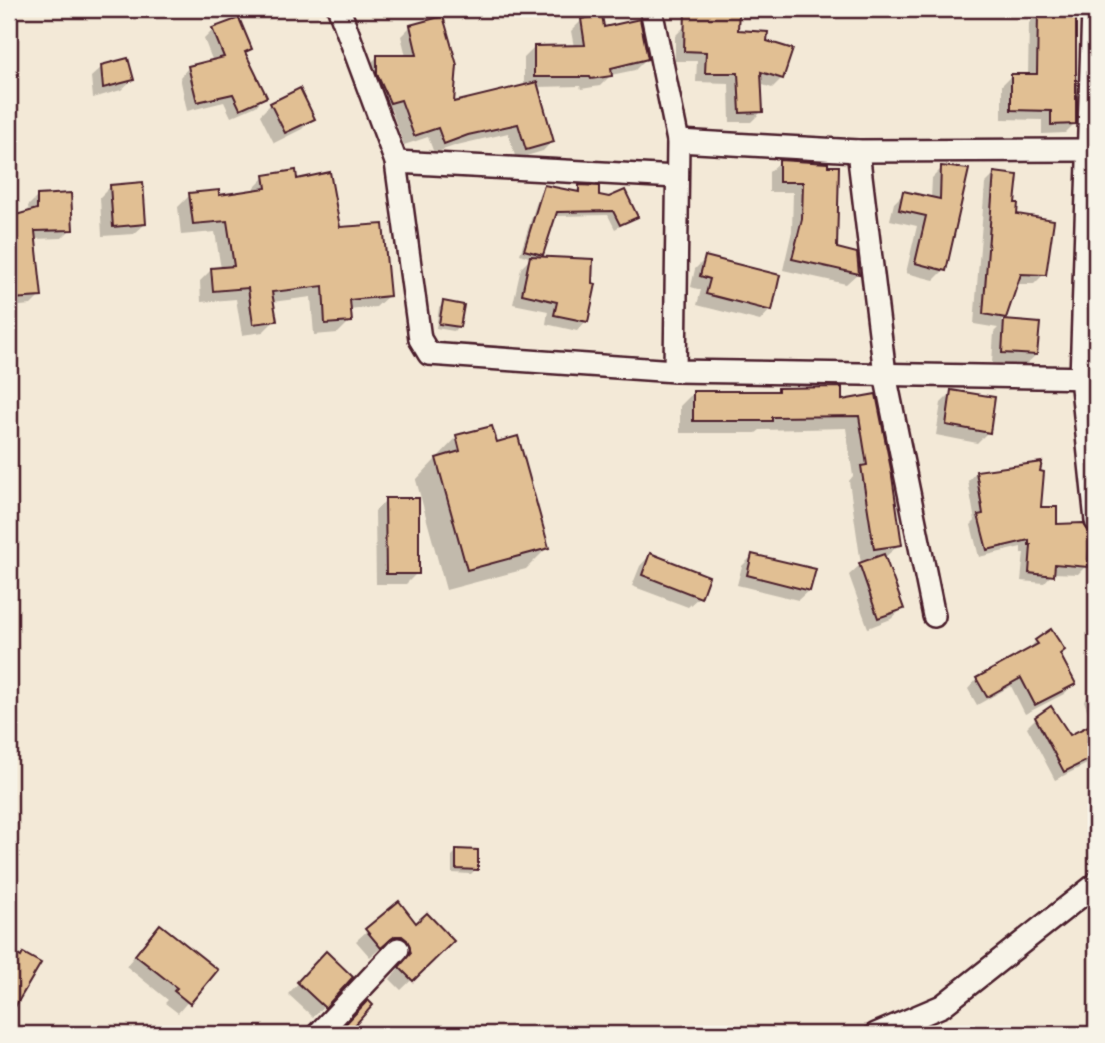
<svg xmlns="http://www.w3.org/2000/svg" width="1105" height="1043" font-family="'Shantell Sans',sans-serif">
	<rect width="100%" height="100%" fill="#f3e9d7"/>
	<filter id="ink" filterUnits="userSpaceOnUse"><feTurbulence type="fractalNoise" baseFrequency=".0143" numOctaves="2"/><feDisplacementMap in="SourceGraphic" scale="14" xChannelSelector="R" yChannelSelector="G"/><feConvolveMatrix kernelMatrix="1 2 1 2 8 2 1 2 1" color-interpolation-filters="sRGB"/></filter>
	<g filter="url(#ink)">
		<g fill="#0003">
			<polygon points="708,9 737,9 737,32 766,43 782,78 772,88 760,84 761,112 751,122 730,122 729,83 696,82 697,61 675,61 675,36 685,26 707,27"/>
			<polygon points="855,9 874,9 870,12"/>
			<polygon points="1038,14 1074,124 1065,133 1042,134 1042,120 1002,119 1002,85 1011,76 1028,76 1029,23"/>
			<polygon points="582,20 603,30 646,59 635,70 611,75 600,86 581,89 580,86 536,87 552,141 543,151 516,159 508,133 457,145 434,153 428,137 404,145 391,109 380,112 367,67 377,57 406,56 401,36 411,26 452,104 524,87 524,58 534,48 574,47 571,31"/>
			<polygon points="213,30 250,49 244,54 265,96 256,106 231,117 224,102 187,111 180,77 189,67 213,62 204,39"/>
			<polygon points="102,67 132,80 121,90 93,98 91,77"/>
			<polygon points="271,104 313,118 302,129 274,143 260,115"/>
			<polygon points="780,162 827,164 835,249 855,254 857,274 846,284 783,270 792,231 793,192 769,192 769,172"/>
			<polygon points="942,168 944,270 934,280 906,273 917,226 890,220 894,203 904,193 931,199 932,178"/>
			<polygon points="995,174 1013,204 1015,216 1044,274 1034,284 1016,284 1005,317 1001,321 1038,324 1036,355 1025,365 992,363 994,332 998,328 974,324 985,184"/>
			<polygon points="265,177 296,181 339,229 388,296 376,307 349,310 350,321 338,333 314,335 311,297 272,302 275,320 263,332 242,335 236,299 201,302 200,281 212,269 221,269 215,232 181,235 178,207 190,195 218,197 253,192 253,189"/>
			<polygon points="110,187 145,224 134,234 102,236 100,197"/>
			<polygon points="545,187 574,193 580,187 636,217 615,229 608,215 554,216 541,254 537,258 586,321 577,331 546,324 548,311 513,304 521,268 531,258 520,254 540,192"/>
			<polygon points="37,197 71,229 62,238 34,239 40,296 31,305 9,307 9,219 29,213 28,206"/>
			<polygon points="706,258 770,310 760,321 697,305 701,290 691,287 695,269"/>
			<polygon points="444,303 458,326 454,331 436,328 439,308"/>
			<polygon points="779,389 840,402 874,396 900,544 884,558 902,609 891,619 868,628 849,575 861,564 849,481 853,476 846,428 760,430 756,433 680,433 680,406 693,393 776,393"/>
			<polygon points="952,392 988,432 977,443 936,435 941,403"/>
			<polygon points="457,437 495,444 547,548 526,569 446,590 416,480"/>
			<polygon points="976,472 1039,509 1055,526 1086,566 1078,574 1053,573 1044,583 1021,581 1024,553 1021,553 1021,547 979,557 971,525 975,521 968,481"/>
			<polygon points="386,500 417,573 406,584 376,584 375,511"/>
			<polygon points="650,555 699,597 688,607 632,586 640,566"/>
			<polygon points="752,556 809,590 798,600 737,585 742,566"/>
			<polygon points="1036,641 1058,655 1074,684 1064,694 1025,714 1011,686 977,705 968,689 977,679 1027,651"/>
			<polygon points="1096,690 1096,734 1084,701"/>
			<polygon points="1036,718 1069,737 1096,755 1087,764 1055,780 1027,727"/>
			<polygon points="457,851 476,869 471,874 452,873 452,856"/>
			<polygon points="416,925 452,941 401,990 390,979 401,965 397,951 390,946 383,946 370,957 356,941 367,931"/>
			<polygon points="160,926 215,970 178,1013 165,1003 168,1000 126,966"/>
			<polygon points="326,954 351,977 313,1017 288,994"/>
		</g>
		<g fill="#e1bf93" stroke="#4a1f2b" stroke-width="2">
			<polygon points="685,9 739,9 738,30 768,32 767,41 793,49 783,79 761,72 763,112 740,113 738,73 705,73 706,52 684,51"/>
			<polygon points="1038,12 1076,13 1076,124 1051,125 1051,111 1011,110 1011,74 1037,74"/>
			<polygon points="602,15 604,27 640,19 648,59 611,68 612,76 591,79 590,77 534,77 534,46 585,45 581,19"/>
			<polygon points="443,16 457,65 454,102 537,82 554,142 526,150 518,124 468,135 444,144 438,128 414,136 401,100 390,103 377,74 377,55 417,55 410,25"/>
			<polygon points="239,18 252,49 245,52 267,97 240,109 233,94 197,102 188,66 224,57 212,28"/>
			<polygon points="128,58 134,80 103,88 101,65"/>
			<polygon points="300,88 315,119 285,133 270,103"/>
			<polygon points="779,160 828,163 828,166 839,166 837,248 857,253 859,274 792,259 802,219 803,182 779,182"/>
			<polygon points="941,166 969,169 946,271 915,263 926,216 899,210 903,191 940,199"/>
			<polygon points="296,170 297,179 330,172 340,227 383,224 390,296 350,300 352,322 325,324 323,286 272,292 277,321 253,324 248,288 213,291 211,268 234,266 227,221 193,224 189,193 219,190 219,195 266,188 264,175"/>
			<polygon points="994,172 1018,175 1015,203 1018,203 1017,214 1054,220 1046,275 1021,274 1006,318 983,314"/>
			<polygon points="143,182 146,224 113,227 110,185"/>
			<polygon points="544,185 579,192 579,185 599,186 599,195 609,197 625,190 638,217 620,225 613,211 557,212 543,255 524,250"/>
			<polygon points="71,193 73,230 35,231 42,297 11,299 9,275 9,217 37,209 37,195"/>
			<polygon points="530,256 593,259 592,283 596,284 588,322 554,315 557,302 522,294"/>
			<polygon points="705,256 780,275 772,311 706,294 710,279 700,276"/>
			<polygon points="443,301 464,305 460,327 439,324"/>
			<polygon points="1004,320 1040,323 1037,355 1002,353"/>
			<polygon points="842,387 842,400 876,394 891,469 902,545 874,549 861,466 867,465 859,416 772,417 772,421 693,421 693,391 778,391 778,388"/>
			<polygon points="951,390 995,397 990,433 946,425"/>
			<polygon points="492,426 497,442 518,436 549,548 467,570 436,458 460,451 456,435"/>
			<polygon points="1042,462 1040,471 1044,472 1041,507 1057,507 1057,524 1083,523 1090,533 1088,567 1055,564 1054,576 1029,573 1031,545 1029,545 1029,540 987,550 978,515 983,514 976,471"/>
			<polygon points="385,498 419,498 419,574 386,574"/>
			<polygon points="650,553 709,576 701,598 642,575"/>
			<polygon points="752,554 816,569 810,591 747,575"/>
			<polygon points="884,554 904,609 878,618 859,563"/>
			<polygon points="1051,629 1065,650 1060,654 1076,684 1035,705 1021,678 987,697 976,678 1038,644 1035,640"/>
			<polygon points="1051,706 1070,735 1096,722 1096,756 1064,772 1035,717"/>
			<polygon points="456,849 478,850 478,870 456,869"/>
			<polygon points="399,901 416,923 427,913 454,941 413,981 399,967 411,953 407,940 402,936 395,936 381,948 365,929"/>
			<polygon points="160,924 218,970 190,1004 174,991 177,988 135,955"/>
			<polygon points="9,950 21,957 23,953 41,963 9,1017"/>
			<polygon points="326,951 353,977 325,1008 297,982"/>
			<polygon points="368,1000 373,1005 347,1034 341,1029"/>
		</g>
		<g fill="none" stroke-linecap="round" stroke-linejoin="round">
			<g stroke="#4a1f2b" stroke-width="26">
				<g id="street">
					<polyline points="339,9 396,162 420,339 429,354 675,371 1096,378"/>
					<polyline points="651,9 678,141 675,371"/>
					<polyline points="1093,9 1081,378 1096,521"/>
					<polyline points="678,141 858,151 1096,150"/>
					<polyline points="858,151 885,374 934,616"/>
					<polyline points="396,162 677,177"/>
					<polyline points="318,1034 398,949"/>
					<polyline points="876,1034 942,1006 1096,884"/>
				</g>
			</g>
			<use href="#street" stroke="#f7f3e8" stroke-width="21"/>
		</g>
	</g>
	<rect width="1105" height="1043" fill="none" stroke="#f7f3e8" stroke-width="35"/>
	<rect x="18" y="18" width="1070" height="1008" fill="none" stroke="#4a1f2b" stroke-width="2.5" filter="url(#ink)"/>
</svg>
